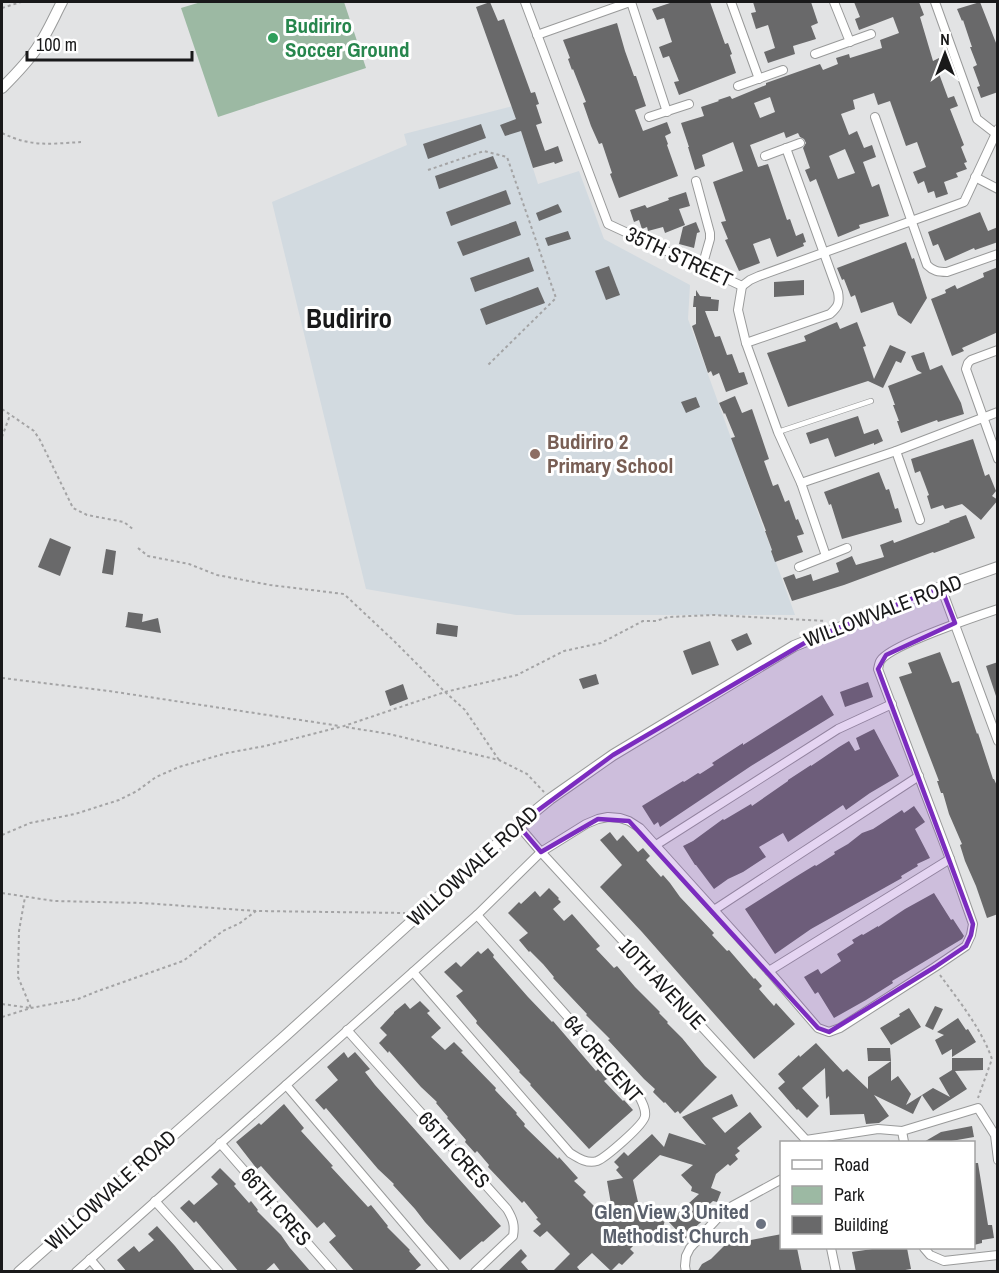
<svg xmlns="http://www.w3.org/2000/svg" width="999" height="1273" font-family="'Archivo Narrow',sans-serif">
	<rect width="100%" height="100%" fill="#e2e3e4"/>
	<polygon fill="#d2dae0" points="513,106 538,184 579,171 604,239 690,285 688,319 795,615 516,615 366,589 272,202 407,145 404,134"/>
	<polygon fill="#9cb9a3" points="201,2 344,2 366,68 218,117 181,8"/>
	<g fill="#69696a" fill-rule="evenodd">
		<polygon points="490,2 498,21 504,19 531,93 535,92 539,104 536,105 542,123 536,125 545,151 558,146 563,161 555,164 554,162 533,168 521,131 505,136 500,125 516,119 476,7"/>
		<polygon points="673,2 710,2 725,44 728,43 732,54 730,55 736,73 679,95 674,82 679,81 669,56 663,58 659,47 672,42 664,18 657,20 652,9"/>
		<polygon points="753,2 811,2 818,23 811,26 816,39 793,46 795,54 768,63 764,52 775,48 768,25 756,29 751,13 756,12"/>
		<path d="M 854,2 L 919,2 L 924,15 L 920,17 L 933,61 L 939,58 L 943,69 L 938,71 L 948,98 L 954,96 L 958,106 L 950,109 L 964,145 L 961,147 L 967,162 L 964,163 L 967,169 L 956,173 L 958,177 L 944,182 L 948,194 L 936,198 L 934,191 L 928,193 L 924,181 L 918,184 L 913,172 L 926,167 L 917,142 L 906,146 L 890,101 L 878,105 L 874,93 L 853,100 L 855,109 L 841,114 L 849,135 L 857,131 L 864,148 L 872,145 L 876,157 L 863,162 L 872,187 L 879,184 L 889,216 L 859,225 L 860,228 L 838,237 L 816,179 L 810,182 L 805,170 L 810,168 L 803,148 L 806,143 L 804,139 L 800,137 L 798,133 L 786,138 L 784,132 L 750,145 L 758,167 L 768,164 L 787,220 L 790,219 L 796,236 L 803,233 L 806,242 L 803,243 L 804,246 L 777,257 L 770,238 L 753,244 L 760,263 L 739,271 L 725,240 L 728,239 L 721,222 L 726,221 L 713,182 L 743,171 L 733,142 L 702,155 L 705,166 L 695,170 L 688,147 L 689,147 L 681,123 L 704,116 L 701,107 L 719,101 L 718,100 L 730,96 L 732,99 L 766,85 L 766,83 L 820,64 L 823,70 L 838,64 L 836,58 L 849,54 L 850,58 L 882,48 L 880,40 L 899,33 L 893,17 L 859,30 L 855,19 L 860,17 ZM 770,97 L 775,112 L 760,118 L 754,103 ZM 845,149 L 855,173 L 838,179 L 829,156 Z"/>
		<polygon points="980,2 998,48 998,92 981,98 977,87 980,86 973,67 977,65 970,47 972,47 963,20 962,21 957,9"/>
		<polygon points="617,23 625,51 634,76 636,76 646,106 635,110 643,131 667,122 671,133 665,136 668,144 667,145 678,176 619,198 610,174 612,173 602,143 599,144 591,126 583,103 586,102 573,69 572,70 568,59 570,58 563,40"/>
		<polygon points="481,124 486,138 428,159 423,144"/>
		<polygon points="493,156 498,168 439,189 435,176"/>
		<polygon points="506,190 511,204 451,226 446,212"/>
		<polygon points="686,192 690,206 679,209 685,225 665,233 663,227 648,231 647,227 642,229 639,220 634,222 630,210 645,205 647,208 669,200 668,198"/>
		<polygon points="558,204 562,212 539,221 536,213"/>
		<polygon points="980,212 988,231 998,227 998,242 975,250 974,248 945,261 938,244 933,246 928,232"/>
		<polygon points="516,221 521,235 463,256 457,242"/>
		<polygon points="696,222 700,232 697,233 694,248 679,244 683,227"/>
		<polygon points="568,231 571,239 548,246 545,238"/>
		<polygon points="906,242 912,259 914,258 927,298 911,324 898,315 893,302 861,313 855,295 851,297 844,279 842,280 837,268"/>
		<polygon points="529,257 534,271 475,292 470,278"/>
		<polygon points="609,266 620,295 606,300 595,271"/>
		<polygon points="998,267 998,332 962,348 964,351 952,356 931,299 946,293 945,290 955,285 957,289 984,277 983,273"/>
		<polygon points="804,280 804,295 774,297 774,282"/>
		<polygon points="538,287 545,303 486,325 480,309"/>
		<polygon points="696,290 700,296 711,297 711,299 719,300 718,311 705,311 715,337 720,336 727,355 732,354 739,373 744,372 748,384 726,392 719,373 713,376 711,371 708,373 692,326 696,324 696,307 693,307 694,296 696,296"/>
		<polygon points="837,322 840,329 857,322 866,346 863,347 874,379 890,345 906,352 901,363 896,361 883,388 868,381 788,407 767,353 806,341 804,336"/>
		<polygon points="924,352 930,370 942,365 961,403 964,414 938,422 937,420 901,433 897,421 899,421 893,405 895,405 888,386 922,373 917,370 911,356"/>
		<polygon points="735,396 742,413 752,409 769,459 764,461 773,486 778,484 785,502 789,500 796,520 798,519 804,534 797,536 803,552 775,562 771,551 772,550 765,531 766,531 731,438 735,437 725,413 724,414 719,403"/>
		<polygon points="696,397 700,407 686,413 681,402"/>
		<polygon points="858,416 864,434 878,429 883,441 874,445 874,443 835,457 828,438 810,444 806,433"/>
		<polygon points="973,439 985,476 989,474 996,491 992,496 998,500 981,520 962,504 945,509 943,505 931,509 927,496 929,495 920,471 915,473 911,459"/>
		<polygon points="879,472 886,490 889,489 895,509 898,508 902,522 842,539 831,504 829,505 824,492"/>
		<polygon points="966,515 975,538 934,553 933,552 844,585 792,601 783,578 794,574 796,579 811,574 813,581 839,572 836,563 852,556 856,565 884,557 880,545 893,540 894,543 950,522 949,521"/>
		<polygon points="50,538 71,547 60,576 38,567"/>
		<polygon points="106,549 116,551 113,575 102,573"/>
		<polygon points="128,612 143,614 142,622 158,618 161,633 125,627 126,626"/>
		<polygon points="437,623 458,626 457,637 436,634"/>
		<polygon points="747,633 752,644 737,651 731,640"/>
		<polygon points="710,641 719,665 692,675 683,651"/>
		<polygon points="940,652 952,683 959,681 977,734 978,733 993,779 994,779 998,788 998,914 987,918 976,886 965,861 960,845 962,844 949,814 943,793 941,793 937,781 939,781 899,677 912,673 908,663"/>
		<polygon points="998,662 998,695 996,696 986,666"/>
		<polygon points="596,674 599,684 583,689 579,679"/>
		<polygon points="868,682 873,697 845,707 840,692"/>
		<polygon points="403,684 408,699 390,706 385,691"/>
		<polygon points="822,695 834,715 751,766 660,827 658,822 654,825 642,806 683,781 684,782 698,773 700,774 714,765 712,763 743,743 743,745"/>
		<polygon points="874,729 899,776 870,793 846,810 843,805 788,842 783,833 759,847 766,857 743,872 728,879 714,889 696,865 695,865 683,846 693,841 723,819 724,820 751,804 752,806 788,781 788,780 811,765 811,766 839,747 849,741 855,751 860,749 856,738"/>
		<polygon points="914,806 925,822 915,829 930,858 917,864 918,866 901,876 902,878 811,929 775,954 745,909 797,876 815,865 816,866 835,854 834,852 848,844 862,833 873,829 902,810 904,813"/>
		<polygon points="610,832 617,841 623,835 638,852 643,848 650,856 646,860 661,877 663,875 670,883 680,897 714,933 712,935 727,951 729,950 754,979 755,978 762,986 759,989 774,1006 776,1003 795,1024 754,1059 642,932 600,887 622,865 600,840"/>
		<polygon points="549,888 559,898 558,899 561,902 553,909 564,921 572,914 600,946 596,949 614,968 617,966 635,987 660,1012 659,1013 668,1022 667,1023 682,1038 705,1066 717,1077 680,1114 678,1111 675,1113 665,1102 664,1103 653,1092 655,1089 644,1079 608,1040 610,1039 586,1015 587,1014 553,978 554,977 543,964 530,951 529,952 519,940 528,933 508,913 519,902 521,904 535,891 540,897"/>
		<polygon points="934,893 951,920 953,919 964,936 962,939 892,981 893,983 866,1000 834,1018 818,992 815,994 804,977 818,969 821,974 841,961 837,954 854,943 852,940 862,934 863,935 878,926 878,927 905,909"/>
		<polygon points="488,948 494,955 493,957 528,997 552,1022 553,1021 596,1071 598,1069 607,1079 604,1081 623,1101 624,1100 633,1110 589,1149 541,1097 530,1085 531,1084 519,1072 520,1071 476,1023 477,1021 456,996 463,991 444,972 456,962 461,967 478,951 481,954"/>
		<polygon points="420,1001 430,1011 427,1013 441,1028 431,1037 445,1050 454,1042 463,1051 461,1052 496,1088 495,1090 517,1113 516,1114 525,1124 524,1126 558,1159 559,1157 578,1178 574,1181 586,1192 583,1195 601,1213 611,1204 607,1181 623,1178 616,1170 619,1167 614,1162 624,1152 628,1156 652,1134 664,1147 669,1133 706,1145 682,1117 732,1094 738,1106 712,1118 725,1133 750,1112 762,1127 737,1148 740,1151 735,1155 738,1159 730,1166 728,1164 716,1174 711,1188 721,1192 717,1202 713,1201 702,1211 707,1217 693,1229 695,1230 685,1239 667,1220 677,1211 678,1213 699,1194 691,1191 692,1187 681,1175 693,1165 660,1155 633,1180 638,1202 651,1216 665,1220 659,1242 642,1237 630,1249 634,1253 622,1265 619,1263 611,1271 592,1253 577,1267 581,1272 552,1272 570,1254 547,1231 540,1237 533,1231 541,1224 536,1219 538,1218 524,1201 522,1203 488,1167 489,1165 477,1151 475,1153 465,1142 466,1140 447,1118 448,1117 436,1103 437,1102 421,1087 389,1051 388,1053 379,1043 387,1035 380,1028 394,1013 394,1012 405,1003 410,1009"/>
		<polygon points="935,1006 943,1009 933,1030 925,1026"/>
		<polygon points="909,1008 921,1027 891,1045 880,1028 900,1016 899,1014"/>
		<polygon points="958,1018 966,1030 968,1029 976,1042 952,1057 952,1049 942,1055 935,1040 944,1035 937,1032"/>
		<polygon points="816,1043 843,1072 847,1069 868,1089 868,1077 891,1061 891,1081 898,1076 911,1094 906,1105 933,1088 950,1097 939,1078 952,1070 952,1058 983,1058 983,1070 955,1071 967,1089 933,1111 922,1095 913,1114 874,1095 889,1116 879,1123 866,1124 864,1114 830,1115 829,1096 826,1099 825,1068 802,1088 819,1106 807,1118 798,1109 797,1110 778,1088 785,1082 778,1074 799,1055 800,1057"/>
		<polygon points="867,1048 890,1048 891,1061 868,1061"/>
		<polygon points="344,1052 348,1058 355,1052 370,1069 365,1072 375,1085 501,1226 483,1242 482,1241 460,1260 425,1222 415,1209 393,1185 394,1184 378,1169 326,1108 324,1110 315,1100 338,1080 327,1067"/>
		<polygon points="284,1104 304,1128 301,1131 333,1166 331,1167 368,1207 371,1205 388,1226 387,1227 410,1250 409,1251 421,1265 413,1272 355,1272 329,1242 336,1236 324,1222 317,1228 261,1166 257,1169 236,1142 259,1123 261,1125"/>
		<polygon points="972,1126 974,1137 940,1143 922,1143 941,1132"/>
		<polygon points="974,1163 978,1163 988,1225 992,1225 994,1238 982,1240 982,1243 974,1245"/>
		<polygon points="220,1168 236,1184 234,1186 249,1203 251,1201 258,1210 257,1211 281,1235 290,1248 311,1272 281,1272 274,1263 264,1272 239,1272 196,1221 194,1223 180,1208 189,1200 194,1205 218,1184 211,1177"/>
		<polygon points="157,1226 175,1246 196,1272 127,1272 117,1260 134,1246 139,1252 154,1240 148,1234"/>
		<polygon points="782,1234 782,1248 797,1248 802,1272 697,1272 702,1264 711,1259 728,1242 730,1244"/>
		<polygon points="879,1248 907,1248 911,1269 894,1272 856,1272 852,1252"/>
		<polygon points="521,1249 527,1256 521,1262 530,1272 497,1272"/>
	</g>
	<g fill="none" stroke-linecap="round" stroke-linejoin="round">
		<g stroke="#999a9a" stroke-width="6">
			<polyline id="service" points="778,432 871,401"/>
		</g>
		<g stroke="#999a9a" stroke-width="10">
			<g id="minor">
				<polyline points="525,2 608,224 742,286"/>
				<polyline points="631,2 667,112"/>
				<polyline points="731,2 759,79"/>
				<polyline points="834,2 850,42"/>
				<polyline points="935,2 977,119 995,133"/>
				<polyline points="537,35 630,2"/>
				<polyline points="815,54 871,34"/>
				<polyline points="738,86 783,70"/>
				<polyline points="649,117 689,104"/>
				<path d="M 875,117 L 927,265 C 933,271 938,272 947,272 L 998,254"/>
				<polyline points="765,156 800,143"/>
				<polyline points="975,177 998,189"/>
				<polyline points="696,181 710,233 710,239 702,267"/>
				<polyline points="742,286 750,280 759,276 964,202 998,129"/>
				<polyline points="742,286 738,310 746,343 778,432 801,483 826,556"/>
				<path d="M 746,343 L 830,314 C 838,307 840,303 838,292 L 786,148"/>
				<polyline points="998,350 971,360 968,363 966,369 998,459"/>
				<polyline points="896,451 920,520"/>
				<polyline points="801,483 896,451 998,412"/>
				<polyline points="799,567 847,548"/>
				<polyline points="941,587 998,741"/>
				<polyline points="518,825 541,852 806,1140 806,1142"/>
				<polyline points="656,845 838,729 892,704"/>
				<polyline points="714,910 919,776"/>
				<polyline points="769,971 950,859"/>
				<path d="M 413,972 L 570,1153 C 578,1158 587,1164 597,1161 C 605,1158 644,1125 645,1116 C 646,1110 643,1104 640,1098 L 477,915"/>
				<path d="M 347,1030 L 507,1209 C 513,1219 515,1225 513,1236 L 475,1272"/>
				<polyline points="286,1085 445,1272"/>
				<polyline points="806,1140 878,1129 902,1131"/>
				<polyline points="904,1142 902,1131 978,1108 995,1135 998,1160"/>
				<polyline points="220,1143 333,1272"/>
				<polyline points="155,1201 219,1272"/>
				<polyline points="831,1248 836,1272"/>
				<polyline points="924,1248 930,1255 944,1261 998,1255"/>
				<polyline points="90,1259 101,1272"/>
				<path d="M 76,1272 L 477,915 L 541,852 L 586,824 L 598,819 L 608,817 L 620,818 L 629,821 L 640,828 L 769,971 L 818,1028 L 829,1032 L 840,1028 L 935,967 L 966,946 L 971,935 L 973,924 L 950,859 L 878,669 C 879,666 879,662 881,660 C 891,645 977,616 998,609"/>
				<polyline points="686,1272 685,1266 686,1256 690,1248 725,1210 782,1179"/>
			</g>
		</g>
		<g stroke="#999a9a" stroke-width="12">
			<g id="tertiary">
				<path d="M 2,88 C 14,76 27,63 37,48 C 47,34 54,17 62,2"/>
				<polyline points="19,1272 285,1036 518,825 550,799 613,755 794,646 941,587 998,567"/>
			</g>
		</g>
		<g stroke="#a4a4a5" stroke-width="2" stroke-dasharray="3 3" stroke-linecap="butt">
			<polyline points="2,8 21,2"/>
			<path d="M 2,133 C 31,147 49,144 81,142"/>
			<polyline points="428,170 484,151 507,157 556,298 487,366"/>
			<polyline points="2,409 34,431 40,440 73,508 87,515 124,522 134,530"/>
			<polyline points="2,437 10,415"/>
			<polyline points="138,548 148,556 189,564 217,575 270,585 344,594 393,640 445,692 465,710 499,760"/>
			<polyline points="2,678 109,691 340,726"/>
			<polyline points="346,727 389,734 499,760 527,774 544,792"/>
			<polyline points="2,835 30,823 75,814 119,800 137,791 156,777 179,767 227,753 265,746 344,726 445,692 517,675 564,651 601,643 643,621 656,621 668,617 714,615 826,621"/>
			<polyline points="2,893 54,901 143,903 256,911 405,913"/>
			<path d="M 940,975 C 959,1001 981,1028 992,1059 L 978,1098"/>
			<polyline points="2,1004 31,1008 18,977 19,931 25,897"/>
			<polyline points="2,1017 31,1008 78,999 98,991 183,961 223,931 240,923 256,911"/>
		</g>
		<use href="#service" stroke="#fff" stroke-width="4.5"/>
		<use href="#minor" stroke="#fff" stroke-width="8"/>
		<use href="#tertiary" stroke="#fff" stroke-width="10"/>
	</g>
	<path fill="#7b2cbf" fill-opacity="0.2" stroke="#7b2cbf" stroke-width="4.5" stroke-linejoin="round" d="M 941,587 L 955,623 L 886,655 L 878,669 L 973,924 L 971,935 L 966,946 L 935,967 L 829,1032 L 818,1028 L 629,821 L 598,819 L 541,852 L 518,825 L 613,755 L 813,638 Z"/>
	<circle fill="#2e9e5b" stroke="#fff" stroke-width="2" cx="273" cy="38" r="6"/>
	<circle fill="#8d6e63" stroke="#fff" stroke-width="2" cx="535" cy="454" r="6"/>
	<circle fill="#6b7280" stroke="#fff" stroke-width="2" cx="761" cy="1224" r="6"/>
	<g text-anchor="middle" stroke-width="6" stroke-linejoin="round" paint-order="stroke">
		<g font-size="21" font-weight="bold" fill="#27864d" stroke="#fff" text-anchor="start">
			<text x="285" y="33">Budiriro<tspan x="285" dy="24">Soccer Ground</tspan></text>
		</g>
		<g font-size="21" fill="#19191a" stroke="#fff">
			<text transform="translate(679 257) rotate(25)" y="7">35TH STREET</text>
			<text transform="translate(883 611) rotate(-21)" y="7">WILLOWVALE ROAD</text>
			<text transform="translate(473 866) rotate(-42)" y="7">WILLOWVALE ROAD</text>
			<text transform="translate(662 984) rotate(47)" y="7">10TH AVENUE</text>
			<text transform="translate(603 1059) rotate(49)" y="7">64 CRECENT</text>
			<text transform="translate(454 1150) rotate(48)" y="7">65TH CRES</text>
			<text transform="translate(111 1190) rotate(-42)" y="7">WILLOWVALE ROAD</text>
			<text transform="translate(276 1207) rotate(49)" y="7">66TH CRES</text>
		</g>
		<g font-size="21" font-weight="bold" fill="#785e54" stroke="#fff" text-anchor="start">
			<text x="547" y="449">Budiriro 2<tspan x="547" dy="24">Primary School</tspan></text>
		</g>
		<g font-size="21" font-weight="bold" fill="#5b616d" stroke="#fff" text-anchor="end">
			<text x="749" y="1219">Glen View 3 United<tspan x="749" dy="24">Methodist Church</tspan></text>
		</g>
		<g font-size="27" font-weight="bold" fill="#19191a" stroke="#fff">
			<text x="349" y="328">Budiriro</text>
		</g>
	</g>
	<rect width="999" height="1273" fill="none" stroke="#19191a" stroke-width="6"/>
	<rect x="780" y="1141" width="195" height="108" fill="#ffffff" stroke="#a3a3a3" stroke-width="1.5"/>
	<rect x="792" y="1160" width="30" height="9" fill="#ffffff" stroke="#a3a3a3" stroke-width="1.5"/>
	<text x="834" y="1171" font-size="18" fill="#19191a">Road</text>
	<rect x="792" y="1186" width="30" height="18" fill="#9cb9a3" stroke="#a3a3a3" stroke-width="1.5"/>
	<text x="834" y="1201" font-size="18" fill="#19191a">Park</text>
	<rect x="792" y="1216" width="30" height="18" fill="#69696a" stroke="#a3a3a3" stroke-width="1.5"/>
	<text x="834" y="1231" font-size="18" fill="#19191a">Building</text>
	<g transform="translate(945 54)" stroke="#ffffff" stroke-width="4.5" paint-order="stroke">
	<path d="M0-4.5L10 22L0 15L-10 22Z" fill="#19191a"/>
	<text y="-9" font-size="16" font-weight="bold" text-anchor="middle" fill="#19191a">N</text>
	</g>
	<path d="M27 51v9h165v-9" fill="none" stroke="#19191a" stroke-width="3"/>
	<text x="36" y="51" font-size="18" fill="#19191a" stroke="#ffffff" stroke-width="4.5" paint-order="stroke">100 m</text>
</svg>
